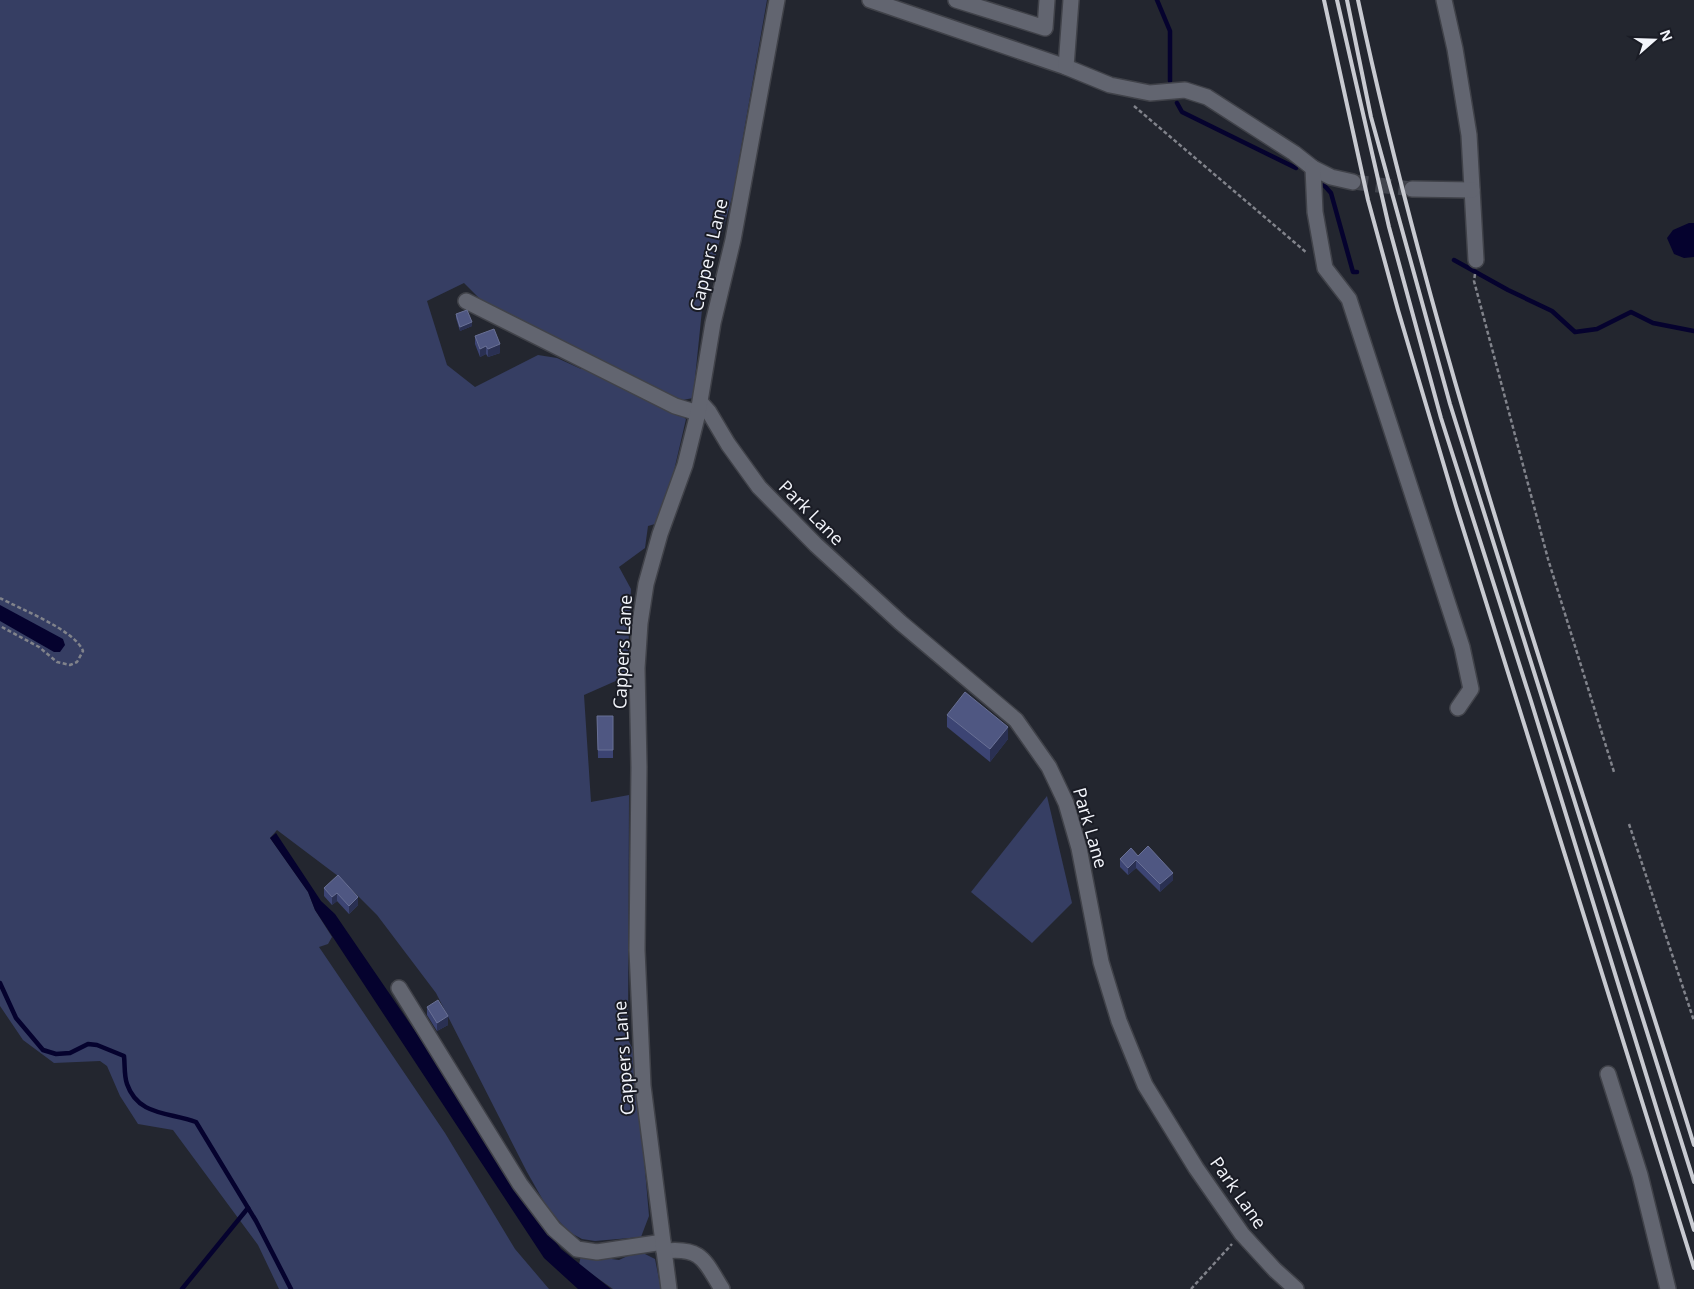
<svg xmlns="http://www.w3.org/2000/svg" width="1694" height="1289" font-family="'Open Sans',sans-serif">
	<rect width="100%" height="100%" fill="#23262f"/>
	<g fill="#363e63">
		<polygon points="0,0 767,0 733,194 703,300 693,398 678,401 481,300 464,283 427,301 447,365 475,387 538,355 557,358 581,369 588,367 673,410 686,419 673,475 655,524 648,526 645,548 619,567 631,589 627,676 584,695 591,802 629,795 628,1040 635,1053 649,1216 641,1237 595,1241 582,1239 569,1232 548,1209 527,1172 436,993 377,915 338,876 277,830 270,838 308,892 315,910 332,937 328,944 319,947 445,1133 515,1249 549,1289 279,1289 258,1245 173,1130 138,1124 120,1096 107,1066 100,1061 54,1063 23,1040 0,1006"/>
		<polygon points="1047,796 1072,903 1032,943 971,892"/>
		<polygon points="634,1253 643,1253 655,1259 661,1289 613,1289 579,1265 581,1255 619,1260"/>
	</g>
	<g fill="#05022e">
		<polygon points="1689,223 1694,223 1694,257 1684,258 1674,254 1667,238 1673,230"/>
		<polygon points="0,605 63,639 65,645 60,652 54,652 0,621"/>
		<polygon points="276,833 321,901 335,914 428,1050 543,1226 561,1249 611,1289 578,1289 544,1258 315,910 308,892 270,838"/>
	</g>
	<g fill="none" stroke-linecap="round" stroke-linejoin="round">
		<g stroke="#05022e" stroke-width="4.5">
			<polyline points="1157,0 1170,31 1170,81"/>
			<polyline points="1177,103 1182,112 1296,168"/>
			<polyline points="1323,184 1331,193 1353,272 1357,272"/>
			<polyline points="1454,260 1508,290 1552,311 1575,332 1597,329 1631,312 1653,323 1694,331"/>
			<path d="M 0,983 L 16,1018 L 43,1050 L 56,1054 L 70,1053 L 88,1044 L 97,1045 L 124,1056 C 125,1065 124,1076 127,1084 C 138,1116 169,1112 196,1122 L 256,1221 L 291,1289"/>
			<polyline points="182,1289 248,1208"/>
		</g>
		<polyline stroke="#42454e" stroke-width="15" stroke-dasharray="15 8" stroke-linecap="butt" points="1353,182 1412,189"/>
		<g stroke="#404249" stroke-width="18">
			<g id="minor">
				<polyline points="870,0 1066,67 1110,85 1150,93 1185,90 1207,97 1294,153 1313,168 1331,177 1353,182"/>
				<polyline points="956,0 1045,28 1047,0"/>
				<polyline points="1444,0 1455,49 1469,135 1476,260"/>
				<polyline points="1066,67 1071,0"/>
				<polyline points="1313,168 1315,212 1325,268 1349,299 1462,647 1471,689 1458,708"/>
				<polyline points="1412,189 1472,190"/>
				<polyline points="466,301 675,406 698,413"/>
				<polyline points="701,403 709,412 728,444 759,487 816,545 900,622 1016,720 1049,767 1066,803 1079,848 1101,962 1119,1021 1145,1085 1196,1168 1242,1234 1275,1270 1296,1289"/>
				<polyline points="399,988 520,1184 554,1229 577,1249 597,1252 663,1242"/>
				<polyline points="1608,1074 1640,1175 1668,1289"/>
				<path d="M 664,1251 C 702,1247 704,1260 722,1289"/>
				<polyline points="669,1289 643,1086 637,950 639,767 637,668 640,623 646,584 660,534 685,465 698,413 713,323 733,240 777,0"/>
			</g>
		</g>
		<g stroke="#81838b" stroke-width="2.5" stroke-dasharray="4 2.5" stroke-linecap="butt">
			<polyline points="1134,106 1307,253"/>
			<polyline points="1475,274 1474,281 1548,559 1614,772"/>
			<path d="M 0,598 C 20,609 75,630 83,651 L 77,662 L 70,665 L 57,662 L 39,647 L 0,626"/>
			<polyline points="1629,824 1694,1021"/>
			<polyline points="1191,1289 1232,1244"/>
		</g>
		<use href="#minor" stroke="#626570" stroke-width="15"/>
		<g stroke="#c8cad1" stroke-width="4">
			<polyline points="1324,0 1368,200 1398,310 1456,506 1694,1268"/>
			<polyline points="1337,0 1389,227 1441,418 1531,701 1694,1230"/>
			<polyline points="1347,0 1371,117 1450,404 1694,1182"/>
			<path d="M 1358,0 C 1441,389 1577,765 1694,1145"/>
		</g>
	</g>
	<g fill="#3c4473">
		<polygon points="456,314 472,326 460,331 456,318"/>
		<polygon points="475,336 500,353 488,357 486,354 480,357 475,344"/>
		<polygon points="947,715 1008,739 990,762 947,727"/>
		<polygon points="597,716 613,716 613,758 598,758"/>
		<polygon points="1138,856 1173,880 1160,892 1136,868 1128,875 1120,867 1120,859"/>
		<polygon points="338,875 358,905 349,914 337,901 332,905 324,896 324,888"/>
		<polygon points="427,1007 448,1025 437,1031 427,1015"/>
	</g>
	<g fill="#2a3052">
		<polygon points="472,322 472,326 460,331 460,327"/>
		<polygon points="500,344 500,353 488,357 488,349"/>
		<polygon points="486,346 486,354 480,357 480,349"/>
		<polygon points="1008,727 1008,739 990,762 990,749"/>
		<polygon points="1136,860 1136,868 1128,875 1128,868"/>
		<polygon points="1173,873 1173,880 1160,892 1160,884"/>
		<polygon points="337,893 337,901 332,905 332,897"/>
		<polygon points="358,897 358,905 349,914 349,906"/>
		<polygon points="448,1016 448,1025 437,1031 437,1023"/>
	</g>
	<g fill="#4f5782" stroke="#697095">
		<polygon points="467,310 472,322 460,327 456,314"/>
		<polygon points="494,329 500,344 488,349 486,346 480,349 475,336"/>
		<polygon points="965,692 1008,727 990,749 947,715"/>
		<polygon points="597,716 613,716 613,750 598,750"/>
		<polygon points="1148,846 1173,873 1160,884 1136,860 1128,868 1120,859 1131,848 1138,856"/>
		<polygon points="338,875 358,897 349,906 337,893 332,897 324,888"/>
		<polygon points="438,1000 448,1016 437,1023 427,1007"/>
	</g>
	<g text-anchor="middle" stroke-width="4" stroke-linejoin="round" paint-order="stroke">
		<g font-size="18" fill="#f3f5fb" stroke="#1a1c25">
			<text transform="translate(709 255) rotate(-77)" y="6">Cappers Lane</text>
			<text transform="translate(811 513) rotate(45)" y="6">Park Lane</text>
			<text transform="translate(623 652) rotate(-87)" y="6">Cappers Lane</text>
			<text transform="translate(1090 828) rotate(74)" y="6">Park Lane</text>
			<text transform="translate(624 1058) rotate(-94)" y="6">Cappers Lane</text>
			<text transform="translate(1238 1193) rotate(55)" y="6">Park Lane</text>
		</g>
	</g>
	<g transform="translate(1654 40) rotate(70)" stroke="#1a1c25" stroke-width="4" paint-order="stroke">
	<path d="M0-4L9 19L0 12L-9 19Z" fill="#f3f5fb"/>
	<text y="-8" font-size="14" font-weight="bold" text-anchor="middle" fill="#f3f5fb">N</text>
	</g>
</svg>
